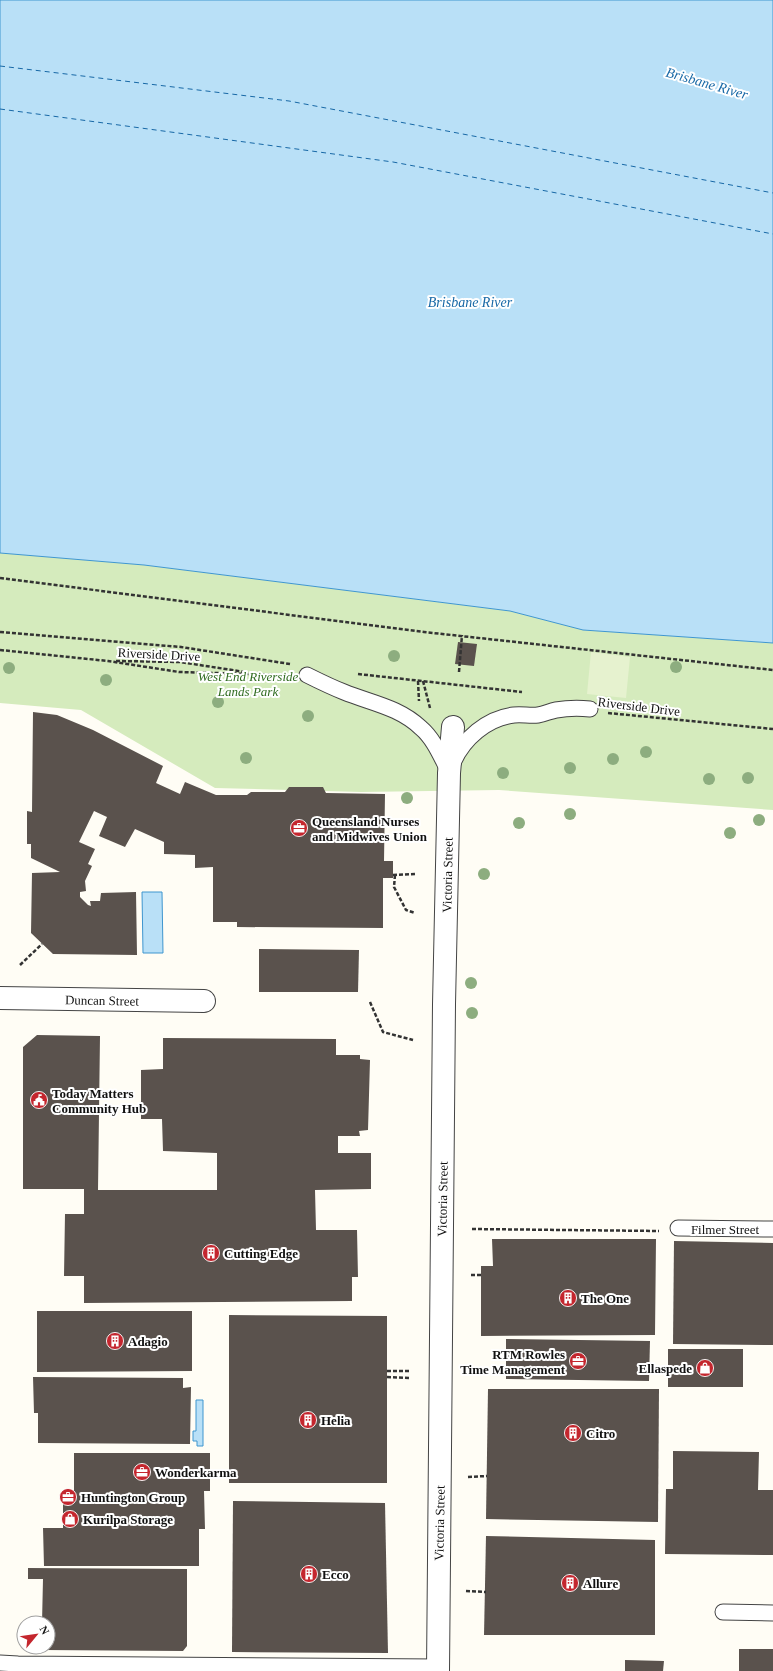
<svg xmlns="http://www.w3.org/2000/svg" width="773" height="1671" font-family="Georgia,serif">
	<rect width="100%" height="100%" fill="#fffdf5"/>
	<polygon fill="#d5ebbd" points="0,553 144,565 510,611 583,630 773,643 773,810 499,790 361,792 215,788 81,710 0,703"/>
	<polygon fill="#e6f2cf" points="591,652 630,657 626,698 587,694"/>
	<g fill="#b9e0f7" stroke="#3f96cf">
		<polygon points="0,0 773,0 773,643 583,630 510,611 144,565 0,553"/>
		<polygon points="142,892 162,892 163,953 143,953"/>
		<polygon points="196,1400 203,1400 203,1446 197,1446 197,1441 193,1441 193,1431 196,1431"/>
	</g>
	<g fill="none" stroke-linecap="round" stroke-linejoin="round">
		<g stroke="#1768a6" stroke-width="1" stroke-dasharray="5 4" stroke-linecap="butt">
			<polyline points="0,66 289,101 773,193"/>
			<polyline points="0,109 393,162 773,234"/>
		</g>
	</g>
	<g fill="#5a524d">
		<polygon points="458,642 477,644 474,666 455,664"/>
		<polygon points="33,712 57,715 93,730 163,766 156,783 180,794 185,782 216,795 247,795 251,792 285,792 289,787 323,787 326,793 385,794 384,861 393,861 393,878 383,878 383,928 237,927 237,922 213,922 213,867 195,868 195,855 164,854 164,842 135,829 125,847 99,836 107,817 94,811 79,842 95,849 88,864 92,866 85,881 86,891 80,892 80,897 88,905 91,906 90,901 100,901 101,893 136,892 137,955 53,954 31,933 32,873 60,872 31,858 31,844 27,844 27,811 32,812"/>
		<polygon points="259,949 359,950 358,992 259,992"/>
		<polygon points="37,1035 100,1036 98,1190 217,1190 217,1153 163,1151 162,1119 141,1119 141,1070 163,1069 163,1038 336,1039 336,1055 360,1055 360,1059 370,1060 368,1130 359,1131 360,1136 338,1136 338,1153 371,1153 371,1189 315,1190 316,1230 357,1230 358,1277 352,1277 352,1301 84,1303 84,1276 64,1276 65,1214 84,1214 84,1189 23,1189 23,1047"/>
		<polygon points="492,1239 656,1239 655,1335 481,1336 481,1266 493,1266"/>
		<polygon points="674,1241 773,1243 773,1345 673,1344"/>
		<polygon points="37,1311 192,1311 192,1371 37,1372"/>
		<polygon points="229,1315 387,1316 387,1483 229,1483"/>
		<polygon points="506,1339 650,1341 649,1381 506,1379"/>
		<rect x="668" y="1349" width="75" height="38"/>
		<polygon points="33,1377 183,1378 183,1388 191,1387 190,1444 38,1443 38,1413 34,1413"/>
		<polygon points="488,1389 659,1389 658,1522 486,1519"/>
		<polygon points="673,1451 759,1452 758,1490 773,1490 773,1555 665,1554 666,1489 673,1489"/>
		<polygon points="74,1453 210,1453 210,1491 204,1491 205,1529 199,1529 199,1566 44,1566 43,1528 63,1528 63,1490 74,1490"/>
		<polygon points="233,1501 385,1503 388,1653 232,1652"/>
		<polygon points="486,1536 655,1540 655,1635 484,1635"/>
		<polygon points="28,1568 187,1569 187,1646 183,1651 43,1650 42,1647 48,1647 48,1623 42,1623 43,1579 28,1579"/>
		<rect x="739" y="1649" width="34" height="22"/>
		<polygon points="625,1660 664,1661 663,1671 625,1671"/>
	</g>
	<g fill="none" stroke-linecap="round" stroke-linejoin="round">
		<g stroke="#444" stroke-width="17">
			<g id="lane">
				<path d="M 307,675 C 319,681 331,687 344,692 C 371,703 399,707 421,728 C 434,739 441,757 449,772"/>
				<path d="M 453,763 C 463,739 487,718 514,715 C 522,714 530,716 538,715 C 545,714 550,711 556,710 C 568,708 579,708 590,709"/>
				<polyline points="678,1228 773,1229"/>
				<polyline points="723,1612 773,1613"/>
				<polyline points="0,1663 18,1664 438,1667"/>
			</g>
		</g>
		<g stroke="#444" stroke-width="24">
			<g id="street">
				<polyline points="0,998 204,1001"/>
				<polyline points="438,1671 444,1004 449,773 453,727"/>
			</g>
		</g>
		<g stroke="#333" stroke-width="2.5" stroke-dasharray="4 2" stroke-linecap="butt">
			<polyline points="0,578 424,632 773,670"/>
			<polyline points="0,632 181,647 290,664"/>
			<polyline points="0,650 108,661 179,672 287,675"/>
			<polyline points="116,661 180,662 245,672"/>
			<polyline points="459,672 462,635"/>
			<polyline points="358,674 522,692"/>
			<polyline points="418,681 419,701"/>
			<polyline points="423,681 430,708"/>
			<polyline points="608,713 773,729"/>
			<polyline points="393,875 415,874"/>
			<polyline points="395,875 394,887 406,910 415,913"/>
			<polyline points="20,965 42,944"/>
			<polyline points="370,1002 383,1032 413,1040"/>
			<polyline points="472,1229 659,1231"/>
			<polyline points="471,1275 481,1275"/>
			<polyline points="387,1371 410,1371"/>
			<polyline points="387,1377 410,1378"/>
			<polyline points="468,1477 487,1476"/>
			<polyline points="466,1591 486,1592"/>
		</g>
		<use href="#lane" stroke="#fff" stroke-width="15"/>
		<use href="#street" stroke="#fff" stroke-width="22"/>
	</g>
	<g fill="#8dad7f">
		<circle cx="394" cy="656" r="6"/>
		<circle cx="676" cy="667" r="6"/>
		<circle cx="9" cy="668" r="6"/>
		<circle cx="106" cy="680" r="6"/>
		<circle cx="218" cy="702" r="6"/>
		<circle cx="308" cy="716" r="6"/>
		<circle cx="646" cy="752" r="6"/>
		<circle cx="246" cy="758" r="6"/>
		<circle cx="613" cy="759" r="6"/>
		<circle cx="570" cy="768" r="6"/>
		<circle cx="503" cy="773" r="6"/>
		<circle cx="748" cy="778" r="6"/>
		<circle cx="709" cy="779" r="6"/>
		<circle cx="407" cy="798" r="6"/>
		<circle cx="570" cy="814" r="6"/>
		<circle cx="759" cy="820" r="6"/>
		<circle cx="519" cy="823" r="6"/>
		<circle cx="730" cy="833" r="6"/>
		<circle cx="484" cy="874" r="6"/>
		<circle cx="471" cy="983" r="6"/>
		<circle cx="472" cy="1013" r="6"/>
	</g>
	<defs>
		<g id="office-disc" transform="scale(0.9)"><circle r="9.5" fill="#c4262e" stroke="#fff"/><path d="M-6-3h4V-5.5h4V-3h4V5H-6ZM-1-4.5V-3h2v-1.5ZM-6 0V1H6V0Z" fill="#fff"/></g>
		<g id="civic-disc" transform="scale(0.9)"><circle r="9.5" fill="#c4262e" stroke="#fff"/><path d="M-.6-6.5H3V-4.5H.6V-3L4-1V1h2V6H-6V1h2V-1L-.6-3ZM-1.2 2.5V6h2.4V2.5Z" fill="#fff"/></g>
		<g id="building-disc" transform="scale(0.9)"><circle r="9.5" fill="#c4262e" stroke="#fff"/><path d="M-4-6H4V6H1V3H-1V6H-4ZM-2.5-4.3h1.7v1.8h-1.7ZM.8-4.3h1.7v1.8H.8ZM-2.5-1h1.7V.8h-1.7ZM.8-1h1.7V.8H.8Z" fill="#fff"/></g>
		<g id="shop-disc" transform="scale(0.9)"><circle r="9.5" fill="#c4262e" stroke="#fff"/><path d="M-5-2.5h2.3a2.7 3.5 0 0 1 5.4 0H5L5.5 6h-11ZM-1.5-2.5h3a1.5 2.3 0 0 0-3 0Z" fill="#fff"/></g>
	</defs>
	<g fill-rule="evenodd">
		<use href="#office-disc" x="299" y="828"/>
		<use href="#civic-disc" x="39" y="1100"/>
		<use href="#building-disc" x="211" y="1253"/>
		<use href="#building-disc" x="568" y="1298"/>
		<use href="#building-disc" x="115" y="1341"/>
		<use href="#office-disc" x="578" y="1361"/>
		<use href="#shop-disc" x="705" y="1368"/>
		<use href="#building-disc" x="308" y="1420"/>
		<use href="#building-disc" x="573" y="1433"/>
		<use href="#office-disc" x="142" y="1472"/>
		<use href="#office-disc" x="68" y="1497"/>
		<use href="#shop-disc" x="70" y="1519"/>
		<use href="#building-disc" x="309" y="1574"/>
		<use href="#building-disc" x="570" y="1583"/>
	</g>
	<g text-anchor="middle" stroke-width="4" stroke-linejoin="round" paint-order="stroke">
		<g font-size="13" fill="#111" stroke="#fff">
			<text transform="translate(159 654) rotate(3)" y="5">Riverside Drive</text>
			<text transform="translate(639 706) rotate(7)" y="5">Riverside Drive</text>
			<text transform="translate(447 875) rotate(-89)" y="5">Victoria Street</text>
			<text transform="translate(102 1000) rotate(1)" y="5">Duncan Street</text>
			<text transform="translate(442 1199) rotate(-89)" y="5">Victoria Street</text>
			<text x="725" y="1234">Filmer Street</text>
			<text transform="translate(439 1523) rotate(-89)" y="5">Victoria Street</text>
		</g>
		<g font-size="13" font-style="italic" fill="#2f6b1f" stroke="#fff">
			<text x="248" y="681">West End Riverside<tspan x="248" dy="15">Lands Park</tspan></text>
		</g>
		<g font-size="13" font-weight="bold" fill="#111" stroke="#fff" text-anchor="start">
			<text x="312" y="826">Queensland Nurses<tspan x="312" dy="15">and Midwives Union</tspan></text>
			<text x="52" y="1098">Today Matters<tspan x="52" dy="15">Community Hub</tspan></text>
			<text x="224" y="1258">Cutting Edge</text>
			<text x="581" y="1303">The One</text>
			<text x="128" y="1346">Adagio</text>
			<text x="565" y="1359" text-anchor="end">RTM Rowles<tspan x="565" dy="15">Time Management</tspan></text>
			<text x="692" y="1373" text-anchor="end">Ellaspede</text>
			<text x="321" y="1425">Helia</text>
			<text x="586" y="1438">Citro</text>
			<text x="155" y="1477">Wonderkarma</text>
			<text x="81" y="1502">Huntington Group</text>
			<text x="83" y="1524">Kurilpa Storage</text>
			<text x="322" y="1579">Ecco</text>
			<text x="583" y="1588">Allure</text>
		</g>
		<g font-size="14" font-style="italic" fill="#1768a6" stroke="#fff">
			<text transform="translate(707 83) rotate(16)" y="5">Brisbane River</text>
			<text x="470" y="307">Brisbane River</text>
		</g>
	</g>
	<g transform="translate(36 1635) rotate(61)"><circle r="19" fill="#ffffff" stroke="#a0a0a0"/>
	<path d="M0-3L7 15L0 10L-7 15Z" fill="#c4262e"/>
	<text y="-6" font-size="11" font-weight="bold" text-anchor="middle" fill="#111111">N</text>
	</g>
</svg>
